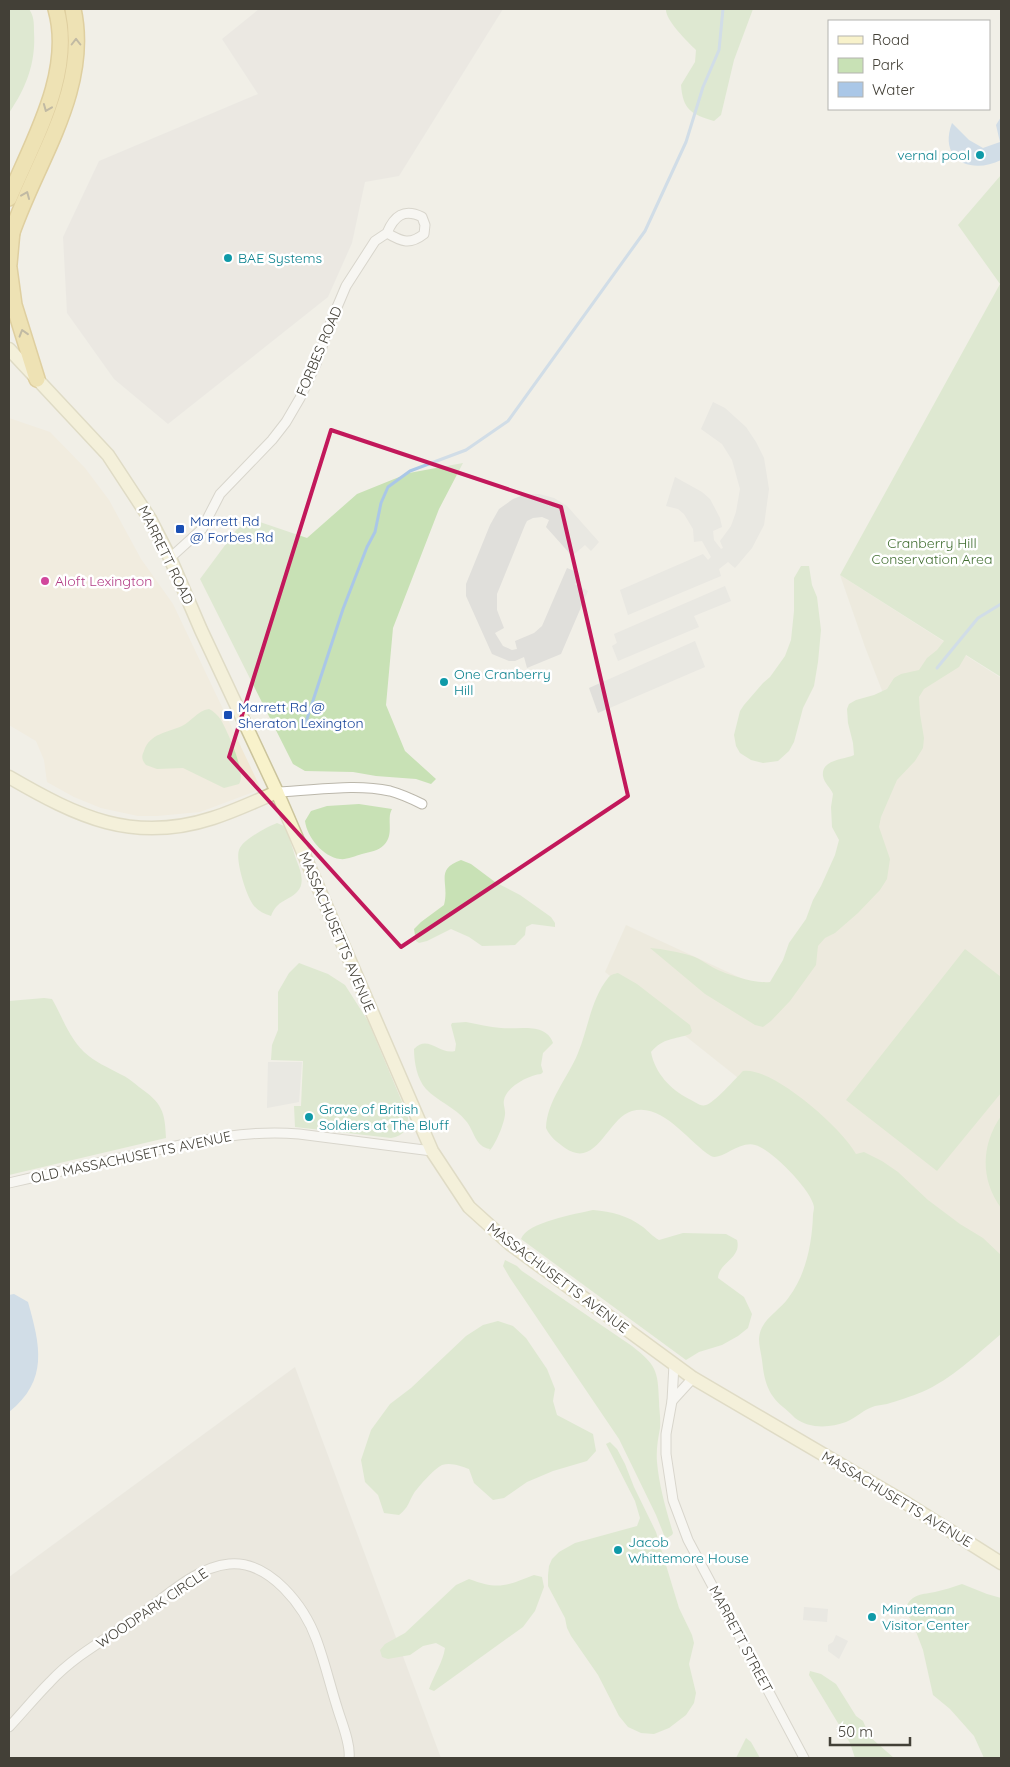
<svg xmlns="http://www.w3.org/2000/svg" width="1010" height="1767" font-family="Quicksand,sans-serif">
	<rect width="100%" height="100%" fill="#f1efe7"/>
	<polygon fill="#e4e1d6" points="295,1367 441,1758 9,1758 9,1577"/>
	<polygon fill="#f1e8d4" points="9,418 50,432 85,468 109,500 141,559 173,604 261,789 200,812 157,816 138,816 101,808 74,797 47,782 44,760 36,741 9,725"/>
	<polygon fill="#e4e1dc" points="259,9 503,9 399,176 365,182 352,243 328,297 168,424 114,379 67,313 63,237 99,161 258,94 222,39"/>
	<polygon fill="#e9e5d3" points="840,575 1001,678 1001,1271 909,1214 605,972 626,925 784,998 906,752 865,647"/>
	<g fill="#c8e1b5">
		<path d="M 9,9 L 29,9 C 34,16 34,23 34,32 C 36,63 26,88 9,113 Z"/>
		<path d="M 666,9 L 753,9 L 734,60 L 721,115 L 714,121 C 691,114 683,110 681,85 L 695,62 L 696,50 C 688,42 665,20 666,9 Z"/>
		<path d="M 1001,175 L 1001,677 L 966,655 L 959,667 L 924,689 L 919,697 L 920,714 L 924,738 L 923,748 L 915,761 L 897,780 L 881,817 L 879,827 L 890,859 L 887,879 L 880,890 L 858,913 L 835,933 L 825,938 L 818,946 L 816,965 L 790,1001 L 771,1021 L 763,1027 L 755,1025 L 705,994 L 650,948 C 663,949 679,952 692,956 C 701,959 708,965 716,969 C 728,975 757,984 770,982 L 783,960 L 789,943 L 806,919 L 813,900 L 821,886 L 835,855 L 839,840 L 832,827 L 831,807 L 833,794 C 831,788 824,783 823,776 C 821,759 844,760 854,755 L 853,743 L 848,723 L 847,709 L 849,704 L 856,700 L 874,695 L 887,689 L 894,678 L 901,674 L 919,670 L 927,658 L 937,650 L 944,641 L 840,575 L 1000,284 L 958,225 Z"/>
		<polygon points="463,463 439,509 393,628 386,705 405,751 436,779 431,784 416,779 376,776 353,772 305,771 293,764 200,579 237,529 254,520 307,538 357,494 409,473"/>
		<polygon points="801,566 809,566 812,585 817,597 821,630 818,662 814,686 803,708 794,742 789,751 778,761 763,763 751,760 740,753 736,746 734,735 740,711 744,705 763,683 770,677 785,656 791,640 794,611 794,578"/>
		<path d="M 209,709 C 213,711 218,715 221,720 C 227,731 247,773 239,784 L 224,788 L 183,768 L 157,769 L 146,765 C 142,760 141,757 144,751 C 150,733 167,733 182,726 C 192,721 197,711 209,709 Z"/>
		<path d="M 359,804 L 392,809 C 386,819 395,834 384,845 C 378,851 370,852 362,854 C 355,856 346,860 340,859 C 323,857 307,837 305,821 L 311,811 L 327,806 Z"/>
		<path d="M 277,823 L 284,826 C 290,837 292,847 296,859 C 300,869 306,883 297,892 C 287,902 278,899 271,916 C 264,914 259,911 254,906 C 247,898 235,861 239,850 C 242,840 267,827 277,823 Z"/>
		<path d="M 461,860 L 471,864 L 495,882 L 520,895 L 551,917 L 555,923 L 555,927 L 532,924 L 526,927 L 525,935 L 515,945 L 482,946 L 469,937 L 451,929 L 427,941 L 419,943 L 416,941 L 414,929 L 421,922 L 444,905 C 450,882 434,870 461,860 Z"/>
		<polygon points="965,949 1001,977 1001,1093 937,1171 846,1100"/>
		<path d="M 299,963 L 328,974 L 345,985 L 368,1021 L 408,1116 C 408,1129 404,1136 391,1138 L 295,1127 L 294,1106 L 301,1106 L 303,1061 L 271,1060 L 272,1045 L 278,1030 L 278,992 L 289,973 Z"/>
		<path d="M 618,973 L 637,984 L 690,1025 L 692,1031 L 690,1034 C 674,1040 664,1037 651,1052 C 655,1073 670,1089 689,1099 C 694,1101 700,1107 706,1105 C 713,1104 737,1077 743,1071 C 772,1066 843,1129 856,1154 L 864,1152 L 882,1161 L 898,1172 L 928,1200 L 960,1224 L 983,1238 L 1001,1255 L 1001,1334 C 976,1355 952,1379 922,1392 C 912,1396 897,1401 887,1404 C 883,1405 879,1405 875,1406 C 864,1409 856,1418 846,1422 C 830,1428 809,1429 795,1418 C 791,1414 787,1410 783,1407 C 767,1394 764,1379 762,1360 C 761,1353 759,1346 759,1339 C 760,1319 779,1312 789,1297 C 806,1274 812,1244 813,1215 C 813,1213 814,1210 814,1207 C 812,1191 775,1154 760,1147 C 742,1136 722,1162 711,1156 C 688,1142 663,1102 632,1111 C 607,1118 597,1170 565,1148 C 557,1142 550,1137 546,1128 C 547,1100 568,1078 578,1053 C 588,1029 591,999 608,978 C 611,974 614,974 618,973 Z"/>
		<path d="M 44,998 L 52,999 C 63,1018 68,1036 84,1052 C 95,1062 107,1067 120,1074 C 127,1077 133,1082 139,1087 C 162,1103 165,1111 166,1138 L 9,1175 L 9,1001 Z"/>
		<path d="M 466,1022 C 478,1024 489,1027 501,1028 C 518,1030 546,1022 553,1043 L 543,1053 L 541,1065 L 543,1072 L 541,1074 C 529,1075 506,1087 504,1100 C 503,1104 505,1108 505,1112 C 506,1120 495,1146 489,1151 L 490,1149 C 475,1147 474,1130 466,1121 C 455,1107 437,1101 426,1089 C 417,1079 414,1062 414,1049 C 428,1034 439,1055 455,1051 L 456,1044 L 451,1025 L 452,1023 Z"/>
		<path d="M 1001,1116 L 1001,1208 C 980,1179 981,1145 1001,1116 Z"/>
		<path d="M 593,1210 C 612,1212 627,1215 643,1227 C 648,1231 652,1236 659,1240 L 683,1233 L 726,1234 L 737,1240 C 742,1258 719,1262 718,1278 L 744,1297 L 752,1314 L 748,1328 L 738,1336 L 722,1345 L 699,1352 L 686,1360 L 521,1239 C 527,1222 576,1214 593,1210 Z"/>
		<path d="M 505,1260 L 517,1266 L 522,1271 L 632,1346 C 656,1365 658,1370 659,1401 C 659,1410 661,1419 660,1428 C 658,1439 656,1450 657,1462 C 659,1486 666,1509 673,1533 L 672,1535 L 667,1538 L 664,1535 L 656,1515 L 619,1439 L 510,1278 L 503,1266 Z"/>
		<path d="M 498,1321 L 513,1326 L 526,1338 L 547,1369 L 555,1389 L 553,1401 L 557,1415 L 593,1434 L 596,1451 L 587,1461 L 553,1471 L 527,1482 L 504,1498 L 493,1500 L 474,1483 L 469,1469 C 461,1466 451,1462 442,1465 C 434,1469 419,1486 414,1493 C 408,1503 409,1507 399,1515 L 384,1513 L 378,1495 L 365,1482 L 361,1460 L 371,1430 L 390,1404 L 411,1388 L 466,1336 L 483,1325 Z"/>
		<polygon points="610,1442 617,1449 625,1464 634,1487 656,1532 679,1608 692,1635 694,1643 689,1664 696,1693 694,1703 686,1715 669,1728 654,1734 641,1733 628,1727 619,1716 598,1675 571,1636 567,1628 565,1618 548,1586 548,1575 549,1566 552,1559 559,1552 575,1543 637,1526 640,1518 635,1501 606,1444"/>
		<path d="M 534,1575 L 542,1577 L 544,1587 L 535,1611 L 523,1627 L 434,1691 L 429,1689 C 434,1675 443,1662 445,1648 L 436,1643 L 423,1646 L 410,1655 L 388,1659 L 382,1657 L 380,1650 L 385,1644 L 405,1633 L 456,1585 L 469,1579 C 498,1590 506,1586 534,1575 Z"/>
		<path d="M 962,1584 L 987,1594 L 1001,1598 L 1001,1758 L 984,1758 L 974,1736 L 950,1709 L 933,1695 L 923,1650 L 912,1621 L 904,1611 C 911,1594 919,1595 935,1592 C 944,1590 953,1587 962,1584 Z"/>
		<polygon points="810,1671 821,1674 836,1684 856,1716 863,1721 870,1737 894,1758 855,1758 850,1743 809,1675"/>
		<polygon points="746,1738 751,1742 760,1758 736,1758"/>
	</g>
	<g fill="#e0dfdb">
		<polygon points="713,402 725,408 746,427 756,442 764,458 769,489 764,525 752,548 735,568 728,562 719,569 721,576 628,615 620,590 703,554 708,560 711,557 702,541 694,542 693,529 684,514 678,509 666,506 675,477 702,492 710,499 720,518 722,527 713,531 714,540 721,549 723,548 720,541 731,526 736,512 740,489 732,460 722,444 701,429"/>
		<polygon points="526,494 539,494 554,498 567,506 599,542 591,551 585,545 572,556 546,527 549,520 542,517 533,518 527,521 525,525 497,594 497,610 504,628 495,633 503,646 512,650 517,649 515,641 534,633 542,626 567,568 579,573 580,580 575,584 588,591 561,654 527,668 524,657 515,661 509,661 492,654 466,596 466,584 490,525 499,509 513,499"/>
		<polygon points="725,586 731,601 694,616 699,627 618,661 612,646 617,643 614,634"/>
		<polygon points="695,641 705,667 598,713 589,688"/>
		<polygon points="268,1062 302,1062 299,1102 267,1108"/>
		<polygon points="804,1607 828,1609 827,1622 803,1620"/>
		<polygon points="836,1635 848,1641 839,1659 828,1651 828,1645 833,1642"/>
	</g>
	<g fill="#aac7e7">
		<path d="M 1001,117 L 1001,160 C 971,175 938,160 952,123 L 969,140 L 983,148 L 1000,142 L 996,125 Z"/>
		<path d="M 14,1294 L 28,1302 C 40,1345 49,1380 9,1412 L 9,1295 Z"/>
	</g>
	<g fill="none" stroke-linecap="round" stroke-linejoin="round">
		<g stroke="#aac7e7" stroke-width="3">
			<polyline points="937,668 978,618 1001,604"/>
			<polyline points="305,725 343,609 367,547 375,532 381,503 388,487 410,471 466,450 508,421 645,231 686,142 703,87 719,50 723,9"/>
		</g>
		<g stroke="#bbb7ab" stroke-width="11">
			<g id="street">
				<path d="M 170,558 L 202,529 L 220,494 L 272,440 L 286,422 L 300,398 L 316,364 L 332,319 L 346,286 L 375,241 L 387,233 C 402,242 410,245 424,234 L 425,225 L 422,217 C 404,208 394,216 387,233"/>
				<path d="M 277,792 C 314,791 353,783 390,791 C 401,794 412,799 422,804"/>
				<path d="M 9,1183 C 52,1173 96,1163 140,1154 C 193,1142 244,1129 299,1134 L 432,1151"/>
				<polyline points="674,1364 672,1401 666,1434 666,1454 673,1500 688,1540 804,1758"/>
				<polyline points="672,1401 693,1378"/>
				<path d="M 9,1727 C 23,1712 36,1696 50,1682 C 74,1656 106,1639 135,1619 C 162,1600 195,1567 229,1564 C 270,1560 305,1607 317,1641 C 325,1663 330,1685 337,1707 C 341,1721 351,1744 349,1758"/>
			</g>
		</g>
		<g stroke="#cbc49c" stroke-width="15">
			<g id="secondary">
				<polyline points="9,349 108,455 150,519 170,558 201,630 277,792 432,1151 469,1207 510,1244 693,1378 906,1503 1001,1563"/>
				<path d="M 9,777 C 78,817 133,844 213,818 C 235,811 256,801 277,792"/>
			</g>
		</g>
		<g stroke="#c9a949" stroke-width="18">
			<g id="highway">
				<path d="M 9,198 C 33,141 74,72 56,9"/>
				<path d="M 9,241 C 33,165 91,92 73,9"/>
				<polyline points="9,264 12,231"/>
				<polyline points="9,268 14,305 37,379"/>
			</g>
		</g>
		<use href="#street" stroke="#fff" stroke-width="9"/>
		<use href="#secondary" stroke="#f8f2cb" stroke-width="12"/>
		<use href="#highway" stroke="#ecd277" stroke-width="15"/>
	</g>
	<defs><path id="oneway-chevron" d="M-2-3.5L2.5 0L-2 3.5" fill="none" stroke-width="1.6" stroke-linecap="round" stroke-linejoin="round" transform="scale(1.25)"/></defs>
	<g stroke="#877a51">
		<use href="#oneway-chevron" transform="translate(76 42) rotate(-90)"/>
		<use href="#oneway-chevron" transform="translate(47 108) rotate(112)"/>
		<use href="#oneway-chevron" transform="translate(26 195) rotate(-67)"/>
		<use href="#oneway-chevron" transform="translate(23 333) rotate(-107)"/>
	</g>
	<path d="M0 0H1010V1767H0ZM 331,430 L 561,507 L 628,796 L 401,947 L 229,757 Z" fill="#f1efe7" fill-opacity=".55" fill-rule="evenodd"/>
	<path fill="none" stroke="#c2185b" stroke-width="4" stroke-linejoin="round" d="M 331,430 L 561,507 L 628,796 L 401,947 L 229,757 Z"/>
	<g fill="#0f9aa8" stroke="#fff" stroke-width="2">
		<circle cx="980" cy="155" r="5"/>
		<circle cx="228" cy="258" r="5"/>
		<circle cx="444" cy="682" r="5"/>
		<circle cx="309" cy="1117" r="5"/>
		<circle cx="618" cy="1550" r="5"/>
		<circle cx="872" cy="1617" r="5"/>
	</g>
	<g fill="#1a4fb4" stroke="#fff" stroke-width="2">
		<rect x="175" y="524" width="10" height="10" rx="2.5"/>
		<rect x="223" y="710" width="10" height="10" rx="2.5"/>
	</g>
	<circle fill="#d1479c" stroke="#fff" stroke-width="2" cx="45" cy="581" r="5"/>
	<g text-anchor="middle" stroke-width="5" stroke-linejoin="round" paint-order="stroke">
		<g font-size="14" fill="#0d838f" stroke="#fff" text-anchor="start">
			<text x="970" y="160" text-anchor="end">vernal pool</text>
			<text x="238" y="263">BAE Systems</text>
			<text x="454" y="679">One Cranberry<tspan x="454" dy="16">Hill</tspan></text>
			<text x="319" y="1114">Grave of British<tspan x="319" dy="16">Soldiers at The Bluff</tspan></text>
			<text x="628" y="1547">Jacob<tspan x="628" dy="16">Whittemore House</tspan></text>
			<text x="882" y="1614">Minuteman<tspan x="882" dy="16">Visitor Center</tspan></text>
		</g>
		<g font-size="14" fill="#434037" stroke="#fff">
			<text transform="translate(319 351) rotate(-67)" y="5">FORBES ROAD</text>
			<text transform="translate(166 555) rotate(64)" y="5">MARRETT ROAD</text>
			<text transform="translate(337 932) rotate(67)" y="5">MASSACHUSETTS AVENUE</text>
			<text transform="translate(131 1157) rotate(-12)" y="5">OLD MASSACHUSETTS AVENUE</text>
			<text transform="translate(558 1278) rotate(37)" y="5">MASSACHUSETTS AVENUE</text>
			<text transform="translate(897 1499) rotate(31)" y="5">MASSACHUSETTS AVENUE</text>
			<text transform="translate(152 1608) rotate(-34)" y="5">WOODPARK CIRCLE</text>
			<text transform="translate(741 1639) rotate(62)" y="5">MARRETT STREET</text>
		</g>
		<g font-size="14" fill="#164399" stroke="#fff" text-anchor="start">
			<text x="190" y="526">Marrett Rd<tspan x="190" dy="16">@ Forbes Rd</tspan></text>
			<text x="238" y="712">Marrett Rd @<tspan x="238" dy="16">Sheraton Lexington</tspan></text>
		</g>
		<g font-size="14" fill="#416e31" stroke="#fff">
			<text x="932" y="548">Cranberry Hill<tspan x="932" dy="16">Conservation Area</tspan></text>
		</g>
		<g font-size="14" fill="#b23c85" stroke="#fff" text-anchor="start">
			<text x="55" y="586">Aloft Lexington</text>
		</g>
	</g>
	<rect width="1010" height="1767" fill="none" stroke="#434037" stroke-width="20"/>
	<rect x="828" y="20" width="162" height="90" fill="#ffffff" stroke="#b4b3af"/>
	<rect x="838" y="36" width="25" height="8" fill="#f8f2cb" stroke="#b4b3af"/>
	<text x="872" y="45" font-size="15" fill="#434037">Road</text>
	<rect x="838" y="58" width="25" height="15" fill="#c8e1b5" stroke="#b4b3af"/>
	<text x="872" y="70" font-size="15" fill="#434037">Park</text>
	<rect x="838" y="82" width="25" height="15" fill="#aac7e7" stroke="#b4b3af"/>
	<text x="872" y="95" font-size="15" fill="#434037">Water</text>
	<path d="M830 1737v8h80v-8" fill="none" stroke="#434037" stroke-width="2.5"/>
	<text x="838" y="1737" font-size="15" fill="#434037" stroke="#ffffff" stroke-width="4" paint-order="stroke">50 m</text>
</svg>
